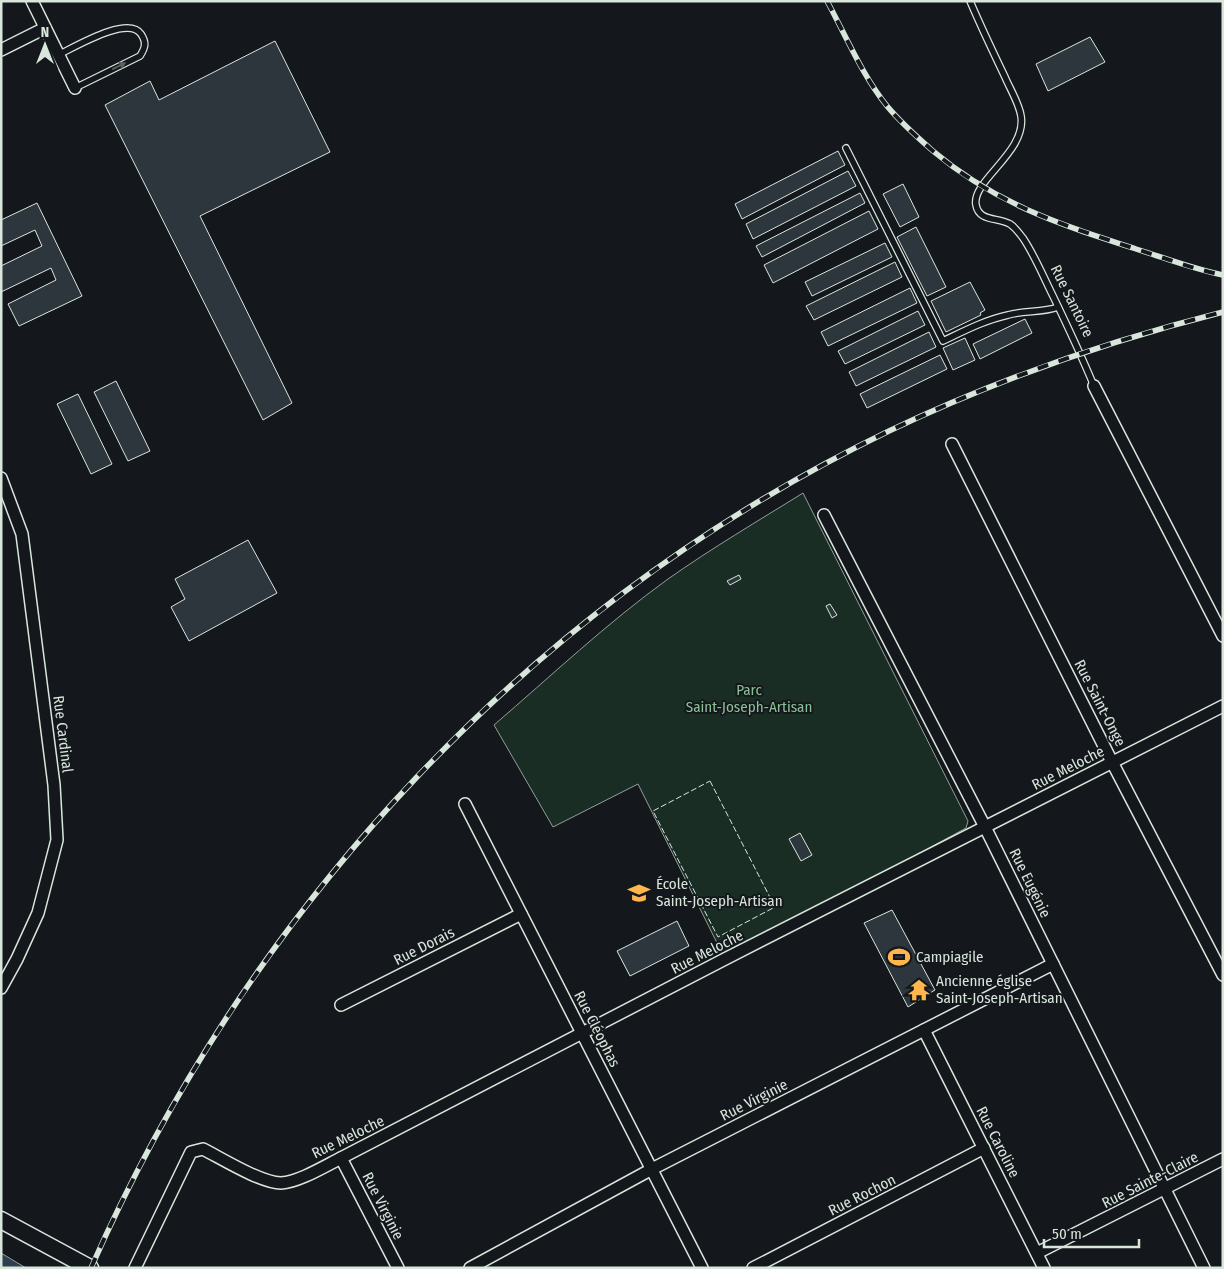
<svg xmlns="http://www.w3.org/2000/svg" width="1224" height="1269" font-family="'Fira Sans Condensed',sans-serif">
	<rect width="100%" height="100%" fill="#14181c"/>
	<path fill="#1a2d24" stroke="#939e99" d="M 803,493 L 968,821 L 966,828 L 725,959 L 638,784 L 553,827 L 494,725 C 551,676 607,623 668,579 C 712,548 758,521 803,493 Z"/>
	<polygon fill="#2f3f4d" stroke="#939e99" points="1,1253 26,1268 1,1268"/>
	<g fill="#2c363c" stroke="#d8e6dc">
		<polygon points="1090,37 1105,62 1048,91 1036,64"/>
		<polygon points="275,41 330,152 200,216 292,403 263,420 105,105 150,81 159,100"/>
		<polygon points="838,151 845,165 742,219 735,204"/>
		<polygon points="848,171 856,186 753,239 746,224"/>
		<polygon points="903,184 919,217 900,227 883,194"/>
		<polygon points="860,193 865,203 762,257 756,246"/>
		<polygon points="37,203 82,296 19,326 8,304 56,280 51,268 1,292 1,266 42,246 35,230 1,246 1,220"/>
		<polygon points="869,211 878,229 773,283 764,265"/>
		<polygon points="916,227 946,287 927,296 897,237"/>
		<polygon points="885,243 892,257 812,296 805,282"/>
		<polygon points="895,262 902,277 814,320 806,306"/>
		<polygon points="970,282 985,310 980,313 981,315 946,332 931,301"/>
		<polygon points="910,288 917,303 828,346 821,332"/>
		<polygon points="918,311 925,325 845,364 838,351"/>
		<polygon points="1025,319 1032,333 980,359 973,344"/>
		<polygon points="929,332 936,347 856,386 849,372"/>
		<polygon points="965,338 975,360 953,370 943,348"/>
		<polygon points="940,355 947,369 867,408 860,394"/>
		<polygon points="116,381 150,451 128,461 94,392"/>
		<polygon points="78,394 112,464 91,474 57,404"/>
		<polygon points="248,540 277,593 189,641 171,607 185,599 175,579"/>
		<polygon points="739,575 741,579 730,585 727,581"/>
		<polygon points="830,604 837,615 832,618 826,606"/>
		<polygon points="800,833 812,855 801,861 789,839"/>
		<polygon points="892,910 935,990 908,1007 864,923"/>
		<polygon points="677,921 689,946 630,976 617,951"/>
	</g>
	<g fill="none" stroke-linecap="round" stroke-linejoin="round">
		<g stroke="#d8e6dc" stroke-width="8">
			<g id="lane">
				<path d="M 970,1 C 981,27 993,52 1005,77 C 1010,89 1019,103 1021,116 C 1027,152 971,181 976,205 C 979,222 998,217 1010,224 C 1015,227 1019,233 1023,238 C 1035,256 1043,276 1053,296 C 1067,325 1081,355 1094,386"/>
				<path d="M 58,55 C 75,47 128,15 141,34 C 147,43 145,48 140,56 L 75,88"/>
				<path d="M 846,148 L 943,341 C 964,331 985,320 1008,315 C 1025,310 1042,313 1058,307"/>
			</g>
		</g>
		<g stroke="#d8e6dc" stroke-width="14">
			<g id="street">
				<polyline points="32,1 75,88"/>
				<polyline points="1,50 45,28"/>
				<polyline points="1094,386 1223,636"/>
				<polyline points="952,444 1112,762 1223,975"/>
				<polyline points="1,478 22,534 54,785 57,840 38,913 17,959 1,988"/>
				<polyline points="824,515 985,827 1204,1268"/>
				<polyline points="465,804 702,1268"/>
				<polyline points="341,1005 521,914"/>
				<polyline points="924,1030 1044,1268"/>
				<polyline points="341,1158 398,1268"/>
				<polyline points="1037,1253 1223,1159"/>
				<path d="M 135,1268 L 191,1152 L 203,1149 C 221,1158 261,1183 281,1183 C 299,1182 325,1166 341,1158 L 725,959 L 1223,706"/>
				<polyline points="470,1268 652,1169 1053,964"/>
				<polyline points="753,1268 984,1148"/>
			</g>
		</g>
		<g stroke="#d8e6dc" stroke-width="19">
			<polyline id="secondary" points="1,1220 90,1268"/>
		</g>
		<use href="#lane" stroke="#14181c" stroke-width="5.5"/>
		<use href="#street" stroke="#14181c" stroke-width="11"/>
		<use href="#secondary" stroke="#14181c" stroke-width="16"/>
		<g stroke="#d8e6dc" stroke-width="5.5">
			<g id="rail">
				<path d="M 827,1 C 846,36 862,75 887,106 C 901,123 917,137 933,151 C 996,204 1059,224 1136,249 C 1165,258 1193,269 1223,275"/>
				<path d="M 91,1268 C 251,905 531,604 889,431 C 996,380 1108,341 1223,312"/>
			</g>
		</g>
		<use href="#rail" stroke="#14181c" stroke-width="4" stroke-dasharray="11" stroke-linecap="butt"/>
		<polygon stroke="#d8e6dc" stroke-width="1" stroke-dasharray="6 2.5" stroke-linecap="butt" points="710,781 775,907 718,937 653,811"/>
	</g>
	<defs><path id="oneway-solid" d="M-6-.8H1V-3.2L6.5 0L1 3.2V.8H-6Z" transform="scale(1.25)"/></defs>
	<use fill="#59605f" href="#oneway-solid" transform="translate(119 66) rotate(-26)"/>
	<defs>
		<g id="school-bare" transform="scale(1.725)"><path d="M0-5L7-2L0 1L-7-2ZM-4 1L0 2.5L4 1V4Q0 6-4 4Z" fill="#ffb74d" stroke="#14181c" stroke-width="2.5" paint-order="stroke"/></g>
		<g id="stadium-bare" transform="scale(1.725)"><path d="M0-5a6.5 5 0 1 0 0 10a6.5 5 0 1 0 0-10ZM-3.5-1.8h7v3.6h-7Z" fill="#ffb74d" stroke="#14181c" stroke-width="2.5" paint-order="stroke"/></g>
		<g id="temple-bare" transform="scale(1.725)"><path d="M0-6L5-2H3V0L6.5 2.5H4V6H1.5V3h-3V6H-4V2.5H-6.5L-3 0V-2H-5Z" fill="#ffb74d" stroke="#14181c" stroke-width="2.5" paint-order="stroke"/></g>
	</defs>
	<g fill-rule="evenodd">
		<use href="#school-bare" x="639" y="893"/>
		<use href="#stadium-bare" x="899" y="957"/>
		<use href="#temple-bare" x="919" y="990"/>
	</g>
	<g text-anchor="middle" stroke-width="4" stroke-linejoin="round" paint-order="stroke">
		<g font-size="15" fill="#d8e6dc" stroke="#14181c">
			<text transform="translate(1072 301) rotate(64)" y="5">Rue Santoire</text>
			<text transform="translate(1100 703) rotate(63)" y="5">Rue Saint-Onge</text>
			<text transform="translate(63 734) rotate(83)" y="5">Rue Cardinal</text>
			<text transform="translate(1068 768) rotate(-27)" y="5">Rue Meloche</text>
			<text transform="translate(1030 883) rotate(64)" y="5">Rue Eugénie</text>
			<text transform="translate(424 946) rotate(-27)" y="5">Rue Dorais</text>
			<text transform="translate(707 952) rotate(-27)" y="5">Rue Meloche</text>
			<text transform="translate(597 1029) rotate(63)" y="5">Rue Cléophas</text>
			<text transform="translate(754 1100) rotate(-27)" y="5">Rue Virginie</text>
			<text transform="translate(348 1137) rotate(-26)" y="5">Rue Meloche</text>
			<text transform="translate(998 1142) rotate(63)" y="5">Rue Caroline</text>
			<text transform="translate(1150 1180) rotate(-27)" y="5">Rue Sainte-Claire</text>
			<text transform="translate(862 1195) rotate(-27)" y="5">Rue Rochon</text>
			<text transform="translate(383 1206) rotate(63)" y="5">Rue Virginie</text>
		</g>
		<g font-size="15" fill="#8ac095" stroke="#14181c">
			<text x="749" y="695">Parc<tspan x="749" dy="17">Saint-Joseph-Artisan</tspan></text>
		</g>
		<g font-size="15" fill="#d8e6dc" stroke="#14181c" text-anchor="start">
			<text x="656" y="889">École<tspan x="656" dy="17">Saint-Joseph-Artisan</tspan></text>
			<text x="916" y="962">Campiagile</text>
			<text x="936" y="986">Ancienne église<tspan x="936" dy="17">Saint-Joseph-Artisan</tspan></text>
		</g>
	</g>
	<rect width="1224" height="1269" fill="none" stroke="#d8e6dc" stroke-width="5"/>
	<g transform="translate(45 45)" stroke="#14181c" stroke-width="4" paint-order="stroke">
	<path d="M0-4L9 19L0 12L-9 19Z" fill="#d8e6dc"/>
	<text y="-8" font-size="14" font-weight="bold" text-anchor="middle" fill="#d8e6dc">N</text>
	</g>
	<path d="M1044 1239v8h95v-8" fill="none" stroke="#d8e6dc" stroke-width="2.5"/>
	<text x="1052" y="1239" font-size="15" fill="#d8e6dc" stroke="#14181c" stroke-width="4" paint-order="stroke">50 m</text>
</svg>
